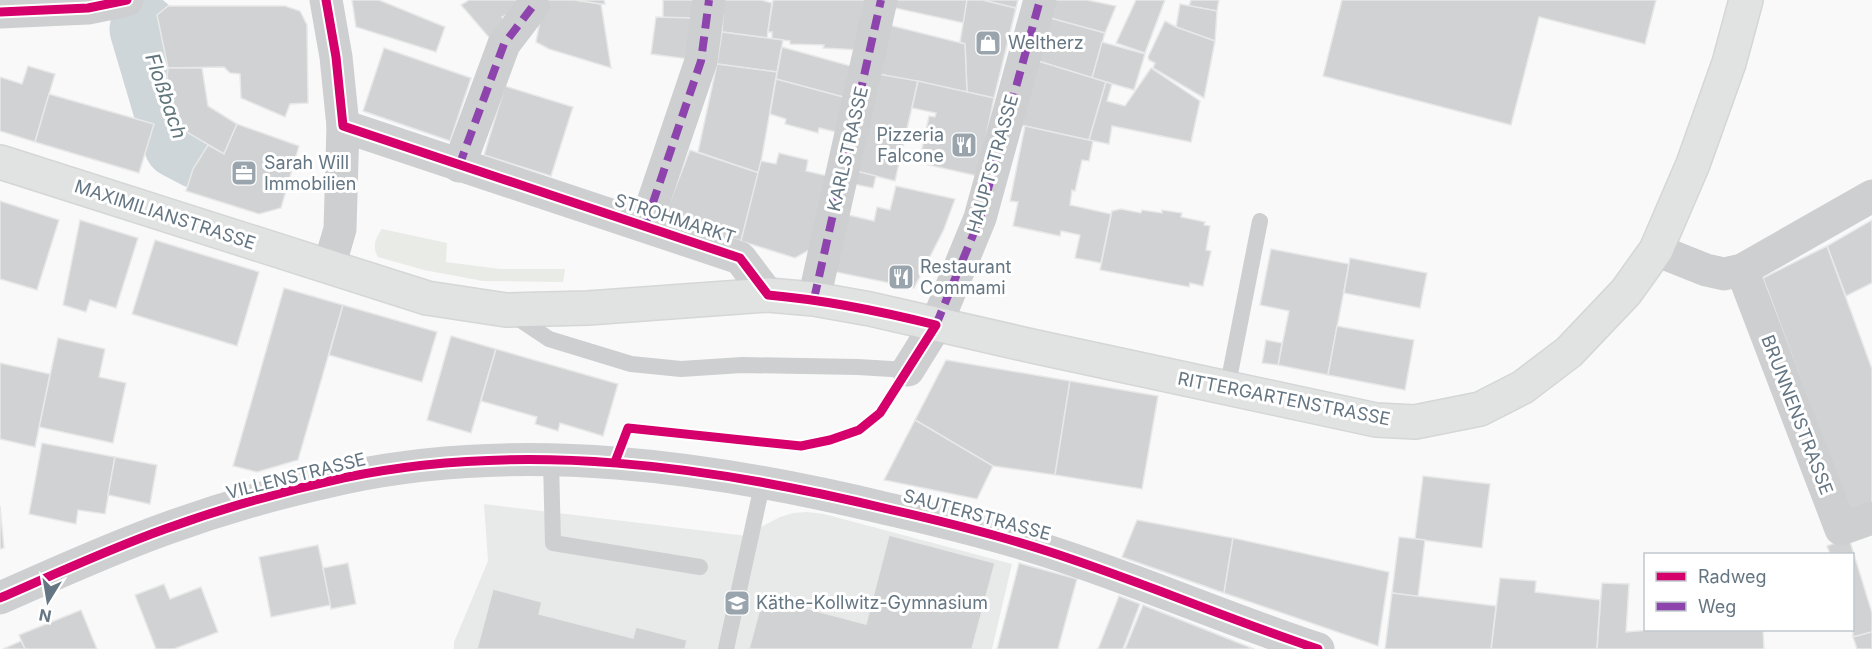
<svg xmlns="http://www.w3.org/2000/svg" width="1872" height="649" font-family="Inter,sans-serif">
	<rect width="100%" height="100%" fill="#f9f9f9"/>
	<polygon fill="#e8e9e9" points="484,504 755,537 757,529 780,517 793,513 807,512 824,514 1012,564 992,649 454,649 454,642 488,561"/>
	<path fill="#e8ebe6" d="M 382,229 L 447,243 L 446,262 L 500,269 L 565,269 L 563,282 L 483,281 L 424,270 L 378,257 C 372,247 375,238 382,229 Z"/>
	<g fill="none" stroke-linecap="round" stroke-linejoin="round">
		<polyline stroke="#ced6d9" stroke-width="12" points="156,69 166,74"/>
		<polyline stroke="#ced6d9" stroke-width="69" points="144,29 178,144 199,155"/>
	</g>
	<g fill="#d0d2d3" stroke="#e8e8e8" stroke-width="1.5">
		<polygon points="352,0 379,0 445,27 436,52 356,27"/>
		<polygon points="469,0 526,0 516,10 502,17 507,27 493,42 461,5"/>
		<polygon points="544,0 575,0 601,4 611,68 549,49 536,42"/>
		<polygon points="575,0 604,0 605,4 601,4"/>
		<polygon points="663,0 694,0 693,18 663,18"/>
		<polygon points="724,0 761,0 772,3 767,38 722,32"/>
		<polygon points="773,0 870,0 860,50 823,48 824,45 790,44 790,41 772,39 772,32 768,32"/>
		<polygon points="896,0 967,0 964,23 895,8"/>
		<polygon points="967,0 983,0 1016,8 994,98 967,92 965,44 960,42"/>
		<polygon points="983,0 1018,0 1016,8"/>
		<polygon points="1054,0 1087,0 1116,6 1105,33 1050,18"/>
		<polygon points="1136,0 1165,0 1145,53 1116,43"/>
		<polygon points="1191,0 1219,0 1217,11 1189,6"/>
		<polygon points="1342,0 1656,0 1645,44 1539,17 1511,125 1323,76"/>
		<polygon points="1180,4 1217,11 1215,41 1176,27"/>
		<polygon points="168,6 285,6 300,11 307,25 308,103 290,104 285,117 241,98 240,74 230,73 224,67 168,68 157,15"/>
		<polygon points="656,17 693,18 688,59 651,54"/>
		<polygon points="1050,18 1105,33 1092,78 1038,61"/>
		<polygon points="1165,21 1176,27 1215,41 1204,98 1153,68 1155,63 1149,60 1148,57"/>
		<polygon points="889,25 965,44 967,92 878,74"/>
		<polygon points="722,32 783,40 777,72 717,64"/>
		<polygon points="1102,42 1145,54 1134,90 1092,78"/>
		<polygon points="782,47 854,67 847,98 776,79"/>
		<polygon points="384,48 471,78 450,141 363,111"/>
		<polygon points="1038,61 1106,82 1089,140 1020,125"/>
		<polygon points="717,64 777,72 759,173 698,152"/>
		<polygon points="28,66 55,74 35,142 0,131 0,77 22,84"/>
		<polygon points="168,68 202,68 208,106 237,124 224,154 180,128 167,78"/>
		<polygon points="1151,68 1200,101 1191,142 1112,126 1109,144 1089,140 1106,82 1112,84 1107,101 1125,106"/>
		<polygon points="878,74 918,81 895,181 856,171"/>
		<polygon points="776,79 847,98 840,133 819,128 818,133 785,124 786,119 770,114"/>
		<polygon points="918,81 994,98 978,176 919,163 929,116 935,117 936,113 912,108"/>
		<polygon points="505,86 573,107 551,176 484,155"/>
		<polygon points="49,94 154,124 139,173 35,142"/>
		<polygon points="237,124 299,146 281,208 259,214 186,191 193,169 208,145 224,154"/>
		<polygon points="1025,126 1093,141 1089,161 1082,160 1075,191 1072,190 1070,205 1111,214 1101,263 1075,258 1080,235 1061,231 1060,236 1013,226 1018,202 1010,201"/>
		<polygon points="690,150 759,173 741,241 664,217"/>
		<polygon points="779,153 808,160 806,171 828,176 809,250 795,258 741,241 761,161 776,164"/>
		<polygon points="856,171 876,176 873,188 853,184"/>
		<polygon points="896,186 955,199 944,229 914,288 831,271 844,214 874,221 877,207 890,210"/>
		<polygon points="0,201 59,220 37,290 0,279"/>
		<polygon points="1121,209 1141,213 1142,210 1162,213 1162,210 1182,213 1181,217 1205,222 1204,225 1210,226 1206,250 1211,251 1203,286 1190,283 1189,287 1100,270 1112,211"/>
		<polygon points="80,220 138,238 116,308 90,300 86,312 63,305"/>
		<polygon points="1872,220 1872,283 1846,296 1827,246"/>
		<polygon points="155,240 259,272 237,346 132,314"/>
		<polygon points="1827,246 1872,369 1872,505 1850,512 1763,278"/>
		<polygon points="1271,249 1349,264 1328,375 1278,365 1289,311 1260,305"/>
		<polygon points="1350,258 1427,273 1420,308 1344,293"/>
		<polygon points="284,288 343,305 298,460 257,472 233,466"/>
		<polygon points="343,305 437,332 422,382 329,355"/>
		<polygon points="1337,326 1414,340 1405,390 1328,375"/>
		<polygon points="451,336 496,349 471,433 427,420"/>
		<polygon points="58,338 105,349 99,377 126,383 113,443 39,427"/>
		<polygon points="1266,340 1282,343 1278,365 1262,363"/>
		<polygon points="496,349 618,384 603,436 560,423 558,431 535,424 537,417 481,401"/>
		<polygon points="946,360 1070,381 1055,475 993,466 915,420"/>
		<polygon points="0,363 50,374 35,447 0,439"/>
		<polygon points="1070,381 1158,396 1142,489 1055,475"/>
		<polygon points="915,420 993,466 977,499 884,480"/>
		<polygon points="42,443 115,457 105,514 78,510 76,524 29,514"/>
		<polygon points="115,457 157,465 150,504 108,495"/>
		<polygon points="1423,476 1490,484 1482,548 1415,539"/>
		<polygon points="0,506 4,548 0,549"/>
		<polygon points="1137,520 1233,538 1224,593 1122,557"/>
		<polygon points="889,535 995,563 972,649 749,649 763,597 866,624"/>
		<polygon points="1399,537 1425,540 1418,597 1392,593"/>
		<polygon points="1233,538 1389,572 1378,646 1224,593"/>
		<polygon points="1849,538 1872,613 1872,632 1853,637 1852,554 1830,554 1827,546"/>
		<polygon points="318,545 331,605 271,617 259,557"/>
		<polygon points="348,563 356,604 331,609 323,568"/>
		<polygon points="1019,563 1077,579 1058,649 997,649"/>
		<polygon points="1500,578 1536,581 1535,592 1600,600 1597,649 1491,649"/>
		<polygon points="1602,583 1629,584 1626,632 1651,630 1763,630 1764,649 1597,649"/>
		<polygon points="164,584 170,599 201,587 218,632 174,649 156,649 135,595"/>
		<polygon points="493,589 542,602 539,614 633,638 636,627 687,640 685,649 477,649"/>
		<polygon points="1392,593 1496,606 1491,649 1385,649"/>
		<polygon points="1119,596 1140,604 1123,649 1098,649"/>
		<polygon points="1143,605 1254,649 1125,649"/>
		<polygon points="81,610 97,649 25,649 19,635"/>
		<polygon points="1872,632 1872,649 1857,649 1853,637"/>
		<polygon points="21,641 25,649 3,649"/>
	</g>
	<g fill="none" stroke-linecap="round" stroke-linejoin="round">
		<g stroke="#d5d6d7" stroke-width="36">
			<polyline id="primary" points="0,162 427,298 506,310 588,308 768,295 814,299 870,309 1032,346 1376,420 1415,422 1480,409 1523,387 1569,352 1626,292 1656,250 1693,164 1729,63 1746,0"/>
		</g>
		<g stroke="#cecfd0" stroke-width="16">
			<polyline points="513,315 549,339 631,364 681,369 742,365 858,367 908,370"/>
			<polyline points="1227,389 1260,221"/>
			<polyline points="551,461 553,543 700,567"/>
			<polyline points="726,649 763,481"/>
		</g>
		<g stroke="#cecfd0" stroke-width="33">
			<polyline points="326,0 336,57 343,126 340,229 329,267"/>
			<polyline points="0,12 88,8 127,0"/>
			<polyline points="343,126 740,258 768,295"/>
			<polyline points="459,166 504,44 533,6"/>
			<polyline points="645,226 701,61 709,0"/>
			<polyline points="1656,250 1706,270 1724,274 1742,270 1872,196"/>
			<polyline points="1742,270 1841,529 1872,518"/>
			<polyline points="814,299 881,0"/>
			<polyline points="908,370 936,325 980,218 1040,0"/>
			<path d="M 0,598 C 55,574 109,549 165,529 C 223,508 283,491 343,478 C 524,440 710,466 888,509 C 941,521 994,534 1047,551 C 1138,580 1227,619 1318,649"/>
		</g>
		<use href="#primary" stroke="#e1e2e2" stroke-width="33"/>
		<g stroke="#8e44ad" stroke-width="8" stroke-dasharray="15 8" stroke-linecap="butt">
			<polyline points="459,166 504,44 533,6"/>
			<polyline points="645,226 701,61 709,0"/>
			<polyline points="814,299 881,0"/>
			<polyline points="936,325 980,218 1040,0"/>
		</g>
		<g stroke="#fff" stroke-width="13">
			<g id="cycleway">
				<path d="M 326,0 L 336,57 L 343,126 L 740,258 L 768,295 C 825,300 880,311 936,325 L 880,413 L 859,430 L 830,440 L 801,446 L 628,428 L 615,462"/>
				<polyline points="0,12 88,8 127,0"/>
				<path d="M 0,598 C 55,574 109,549 165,529 C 223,508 283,491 343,478 C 524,440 710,466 888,509 C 941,521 994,534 1047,551 C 1138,580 1227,619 1318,649"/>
			</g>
		</g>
		<use href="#cycleway" stroke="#d6006c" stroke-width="9"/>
	</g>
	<defs>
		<g id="shop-square" transform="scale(1.35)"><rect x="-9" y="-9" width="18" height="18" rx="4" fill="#99a4ac" stroke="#fff"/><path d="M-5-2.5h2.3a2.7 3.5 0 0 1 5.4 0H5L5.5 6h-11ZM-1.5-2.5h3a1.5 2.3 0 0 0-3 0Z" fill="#fff"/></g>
		<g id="restaurant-square" transform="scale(1.35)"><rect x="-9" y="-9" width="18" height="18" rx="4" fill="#99a4ac" stroke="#fff"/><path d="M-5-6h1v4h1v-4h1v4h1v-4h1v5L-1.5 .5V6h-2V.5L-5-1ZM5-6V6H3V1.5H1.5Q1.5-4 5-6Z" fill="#fff"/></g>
		<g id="office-square" transform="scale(1.35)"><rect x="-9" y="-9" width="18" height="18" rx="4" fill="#99a4ac" stroke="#fff"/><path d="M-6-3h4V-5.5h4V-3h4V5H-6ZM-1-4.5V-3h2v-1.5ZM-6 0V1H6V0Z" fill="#fff"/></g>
		<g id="school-square" transform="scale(1.35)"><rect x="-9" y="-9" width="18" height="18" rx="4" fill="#99a4ac" stroke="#fff"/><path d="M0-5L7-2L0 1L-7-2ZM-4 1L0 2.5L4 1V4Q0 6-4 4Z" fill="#fff"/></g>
	</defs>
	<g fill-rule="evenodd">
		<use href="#shop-square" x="988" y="43"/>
		<use href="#restaurant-square" x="964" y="145"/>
		<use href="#office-square" x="244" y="173"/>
		<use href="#restaurant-square" x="901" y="277"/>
		<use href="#school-square" x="737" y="603"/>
	</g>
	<g text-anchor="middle" stroke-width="6" stroke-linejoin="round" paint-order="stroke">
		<g font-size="18" fill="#657683" stroke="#fff" text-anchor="start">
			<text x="1008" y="49">Weltherz</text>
			<text x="944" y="141" text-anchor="end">Pizzeria<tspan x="944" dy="21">Falcone</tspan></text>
			<text x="264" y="169">Sarah Will<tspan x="264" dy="21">Immobilien</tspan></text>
			<text x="920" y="273">Restaurant<tspan x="920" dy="21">Commami</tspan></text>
			<text x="756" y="609">Käthe-Kollwitz-Gymnasium</text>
		</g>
		<g font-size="18" fill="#657683" stroke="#fff">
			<text transform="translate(848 149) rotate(-77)" y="6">KARLSTRASSE</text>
			<text transform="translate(993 164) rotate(-74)" y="6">HAUPTSTRASSE</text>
			<text transform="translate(165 215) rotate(18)" y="6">MAXIMILIANSTRASSE</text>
			<text transform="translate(675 219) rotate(18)" y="6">STROHMARKT</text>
			<text transform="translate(1284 399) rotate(11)" y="6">RITTERGARTENSTRASSE</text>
			<text transform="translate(1797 415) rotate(69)" y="6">BRUNNENSTRASSE</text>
			<text transform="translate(296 476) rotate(-14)" y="6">VILLENSTRASSE</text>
			<text transform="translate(977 515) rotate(15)" y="6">SAUTERSTRASSE</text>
		</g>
		<g font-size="20" font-style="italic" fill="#60757c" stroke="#fff">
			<text transform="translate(166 96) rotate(71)" y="7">Floßbach</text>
		</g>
	</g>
	<rect x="1644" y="553" width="210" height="78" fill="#ffffff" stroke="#c1c8cd" stroke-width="1.5"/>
	<rect x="1656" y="572" width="30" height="9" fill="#d6006c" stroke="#c1c8cd" stroke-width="1.5"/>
	<text x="1698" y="583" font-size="18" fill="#657683">Radweg</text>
	<rect x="1656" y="602" width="30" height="9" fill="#8e44ad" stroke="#c1c8cd" stroke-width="1.5"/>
	<text x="1698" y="613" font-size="18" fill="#657683">Weg</text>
	<g transform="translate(48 601) rotate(191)" stroke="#ffffff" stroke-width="4.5" paint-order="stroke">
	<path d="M0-4.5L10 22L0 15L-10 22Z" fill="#657683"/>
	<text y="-9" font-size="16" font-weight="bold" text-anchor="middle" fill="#657683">N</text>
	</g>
</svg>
